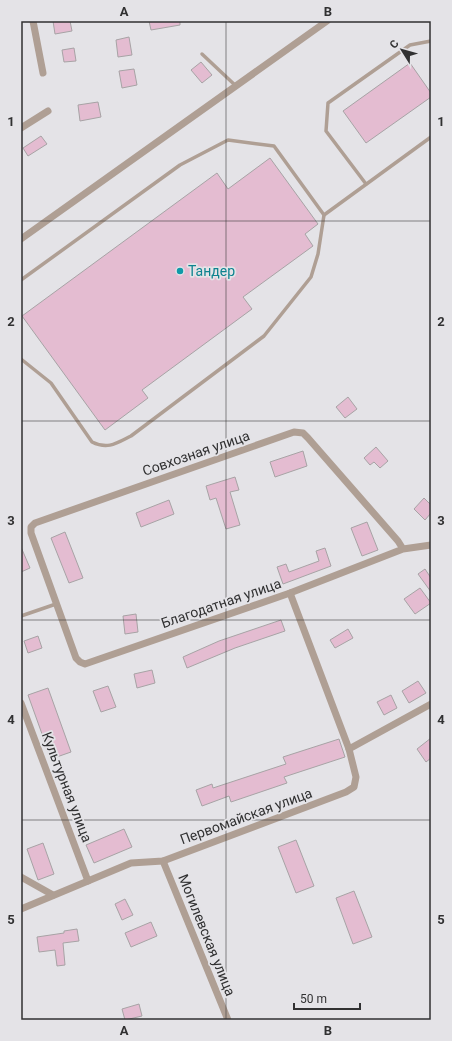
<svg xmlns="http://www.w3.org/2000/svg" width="452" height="1041" font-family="Roboto,sans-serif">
	<rect width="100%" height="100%" fill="#e4e3e7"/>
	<g fill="#e4bcd1" stroke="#a7a3a5">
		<polygon points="53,21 70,21 72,31 55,34"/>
		<polygon points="149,21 180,21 180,25 151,30"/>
		<polygon points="129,37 132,55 118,57 116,40"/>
		<polygon points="74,48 76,61 64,62 62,50"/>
		<polygon points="201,62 212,75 202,83 191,70"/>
		<polygon points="410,63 431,93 431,97 366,143 343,111"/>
		<polygon points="134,69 137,85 122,88 119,71"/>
		<polygon points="98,102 101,117 80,121 78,105"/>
		<polygon points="41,136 47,144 28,156 23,148"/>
		<polygon points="270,158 318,224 305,234 313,246 243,297 252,309 142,390 148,398 105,430 22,316 217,173 228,189"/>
		<polygon points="348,397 357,409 345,418 336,407"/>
		<polygon points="376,447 388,461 380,468 374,462 370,465 364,458"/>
		<polygon points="303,451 307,466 275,477 270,462"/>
		<polygon points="235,477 239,490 230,492 240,525 226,529 216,498 210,500 206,486"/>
		<polygon points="424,498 431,505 431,513 425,520 414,509"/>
		<polygon points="169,500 174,514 141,527 136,513"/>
		<polygon points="367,522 378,550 362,556 351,528"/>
		<polygon points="65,532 83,578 69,583 51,538"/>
		<polygon points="21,547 30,568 21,572"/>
		<polygon points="325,548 331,566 283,584 277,567 286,564 289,572 319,561 316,551"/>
		<polygon points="425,569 431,578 431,592 418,574"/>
		<polygon points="420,588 431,603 415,614 404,599"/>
		<polygon points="136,614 138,632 125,634 123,616"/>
		<polygon points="281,620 285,631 235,648 187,668 183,657 219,641"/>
		<polygon points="348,629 353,638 335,648 330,640"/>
		<polygon points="38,636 42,648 28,653 24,641"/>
		<polygon points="152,670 155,683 137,688 134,674"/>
		<polygon points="418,681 426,693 409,703 402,691"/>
		<polygon points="108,686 116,707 101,712 93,691"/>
		<polygon points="48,688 71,752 51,759 28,695"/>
		<polygon points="391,695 397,708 384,715 377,702"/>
		<polygon points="431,738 431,758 426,762 417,749"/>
		<polygon points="339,739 345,757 284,777 287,783 231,802 229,796 202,806 196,790 212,784 213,788 286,764 283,757"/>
		<polygon points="124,829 132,847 94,863 86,845"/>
		<polygon points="296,840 314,886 296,893 278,847"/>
		<polygon points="43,843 54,874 38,880 27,849"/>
		<polygon points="354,891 372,937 353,944 336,898"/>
		<polygon points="125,899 133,915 122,920 115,904"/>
		<polygon points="151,922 157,936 131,947 125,933"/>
		<polygon points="77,929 79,941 63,943 65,965 57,966 55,950 39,952 37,937 64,933 64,931"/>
		<polygon points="139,1004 142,1016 125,1020 122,1009"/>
	</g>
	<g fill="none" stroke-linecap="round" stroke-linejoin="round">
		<g stroke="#af9f94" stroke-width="3.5">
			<polyline points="202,54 236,86"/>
			<polyline points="366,184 326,131 328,103 410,45 431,41"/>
			<polyline points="324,215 431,137"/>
			<path d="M 21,280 L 180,165 L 228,140 L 274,146 L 324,215 L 318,254 L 311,277 L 264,336 L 131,436 C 117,443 108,450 92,442 L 51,383 L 21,359"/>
			<polyline points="21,616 56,604"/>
		</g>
		<g stroke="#af9f94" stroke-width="7">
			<polyline points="33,21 43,73"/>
			<polyline points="21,128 48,111"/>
			<polyline points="21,239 327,21"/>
			<polyline points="403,549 398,541 308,438 303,433 294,432 35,523 31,527 31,533 76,658 80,662 85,664 290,593 403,549 431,545"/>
			<polyline points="21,703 88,881"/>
			<polyline points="349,749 431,704"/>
			<polyline points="163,861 228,1020"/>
			<polyline points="21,877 53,895"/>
			<polyline points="21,909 131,863 163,861 346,792 354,787 356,777 349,749 290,593"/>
		</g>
	</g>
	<path fill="none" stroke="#313132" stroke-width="1" stroke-opacity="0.55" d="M 226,21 L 226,1020M 21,221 L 431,221M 21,421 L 431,421M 21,620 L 431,620M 21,820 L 431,820"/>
	<circle fill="#0f9aa8" stroke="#e4e3e7" stroke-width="1.5" cx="180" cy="271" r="4"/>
	<g text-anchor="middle" stroke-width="3.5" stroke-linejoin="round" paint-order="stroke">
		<g font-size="14" fill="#0d838f" stroke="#e4e3e7" text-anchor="start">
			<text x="188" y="276">Тандер</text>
		</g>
		<g font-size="14" fill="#313132" stroke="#e4e3e7">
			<text transform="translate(196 453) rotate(-19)" y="5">Совхозная улица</text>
			<text transform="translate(221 603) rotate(-19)" y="5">Благодатная улица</text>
			<text transform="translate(67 787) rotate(69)" y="5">Культурная улица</text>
			<text transform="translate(246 816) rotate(-20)" y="5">Первомайская улица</text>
			<text transform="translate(207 935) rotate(68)" y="5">Могилевская улица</text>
		</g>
	</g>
	<rect width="452" height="1041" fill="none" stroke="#e4e3e7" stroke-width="44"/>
	<g transform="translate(402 50) rotate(307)" stroke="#e4e3e7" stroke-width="3" paint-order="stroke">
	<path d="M0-3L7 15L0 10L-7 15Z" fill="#313132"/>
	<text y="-6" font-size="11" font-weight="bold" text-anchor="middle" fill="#313132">С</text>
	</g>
	<path d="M294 1003v6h66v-6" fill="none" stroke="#313132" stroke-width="2"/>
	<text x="300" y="1003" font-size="12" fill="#313132" stroke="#e4e3e7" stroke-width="3" paint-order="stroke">50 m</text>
	<rect x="22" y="22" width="408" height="997" fill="none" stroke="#313132" stroke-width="1.5"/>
	<g font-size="13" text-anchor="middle" font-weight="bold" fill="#313132">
		<text x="124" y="16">A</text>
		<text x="328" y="16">B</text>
		<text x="11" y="126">1</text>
		<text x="441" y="126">1</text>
		<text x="11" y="326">2</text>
		<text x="441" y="326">2</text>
		<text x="11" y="525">3</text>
		<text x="441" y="525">3</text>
		<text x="11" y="724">4</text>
		<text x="441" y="724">4</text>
		<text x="11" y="924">5</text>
		<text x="441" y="924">5</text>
		<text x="124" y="1035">A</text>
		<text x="328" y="1035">B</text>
	</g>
</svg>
